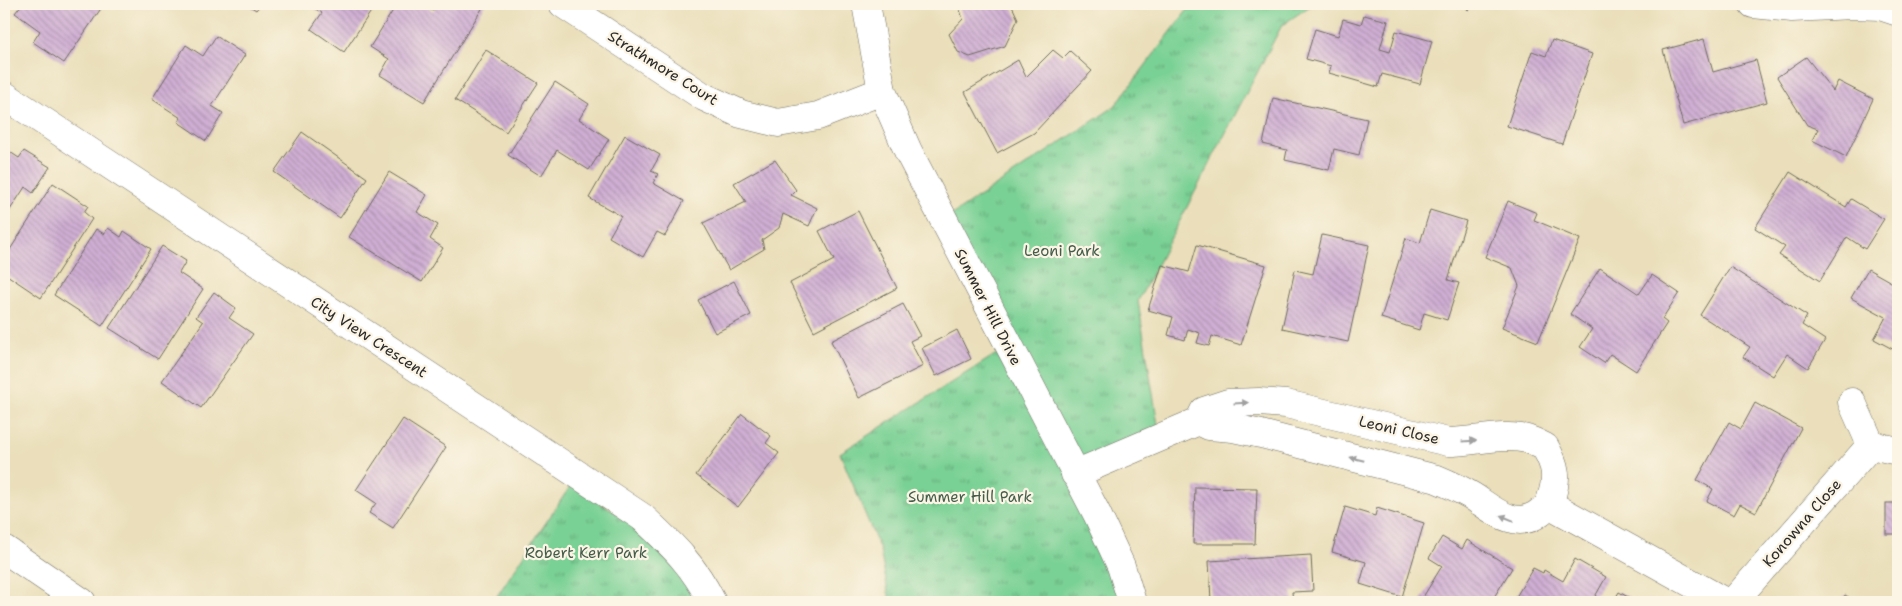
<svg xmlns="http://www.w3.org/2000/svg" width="1902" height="606" font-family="'Shantell Sans',sans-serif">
	<defs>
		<pattern id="park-tufts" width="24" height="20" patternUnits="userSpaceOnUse" patternTransform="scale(1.25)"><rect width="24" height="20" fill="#7ad195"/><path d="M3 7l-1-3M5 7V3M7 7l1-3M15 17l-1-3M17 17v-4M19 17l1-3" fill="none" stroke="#64aa7a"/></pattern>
		<pattern id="building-back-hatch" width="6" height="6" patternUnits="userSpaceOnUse" patternTransform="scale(1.25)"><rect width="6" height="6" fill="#d0afd4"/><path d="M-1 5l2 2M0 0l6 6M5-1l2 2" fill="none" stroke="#a98fac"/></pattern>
	</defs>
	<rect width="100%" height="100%" fill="#fcf5e5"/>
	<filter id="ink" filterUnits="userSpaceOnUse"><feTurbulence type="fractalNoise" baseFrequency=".02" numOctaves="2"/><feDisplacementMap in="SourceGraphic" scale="10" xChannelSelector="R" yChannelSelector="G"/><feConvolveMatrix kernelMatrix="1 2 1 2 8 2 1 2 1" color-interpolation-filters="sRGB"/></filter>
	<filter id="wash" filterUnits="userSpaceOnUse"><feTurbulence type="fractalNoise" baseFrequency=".0096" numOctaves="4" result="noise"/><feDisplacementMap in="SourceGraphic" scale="20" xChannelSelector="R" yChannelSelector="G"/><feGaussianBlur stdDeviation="1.12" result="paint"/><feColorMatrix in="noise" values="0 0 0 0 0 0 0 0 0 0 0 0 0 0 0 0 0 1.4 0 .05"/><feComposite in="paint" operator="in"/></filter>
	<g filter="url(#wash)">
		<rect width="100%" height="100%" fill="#eadfba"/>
		<g fill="url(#park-tufts)" stroke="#527e60">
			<polygon points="1192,4 1313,4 1282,25 1138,301 1160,437 1075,474 1131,602 890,602 880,550 840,453 1009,346 944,220 1114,107"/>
			<path d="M 571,485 C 594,500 621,514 643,532 C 665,549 686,577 697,602 L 493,602 Z"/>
		</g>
		<g id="blocks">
			<g fill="url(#building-back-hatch)">
				<polygon points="22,4 104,4 64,63 33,42 40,31 15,13"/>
				<polygon points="247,4 261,4 256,10"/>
				<polygon points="308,4 376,4 344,52 311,29 322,13"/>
				<polygon points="397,4 421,4 433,11 437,4 485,4 424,102 380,75 389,59 370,47"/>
				<polygon points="958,4 1011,4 1018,19 1005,46 970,57 958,52 949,34 963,19"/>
				<polygon points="1463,4 1476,4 1468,10"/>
				<polygon points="1364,15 1388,21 1380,49 1390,52 1396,31 1432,41 1420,84 1382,74 1378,87 1329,73 1331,66 1306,59 1315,29 1338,36 1343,19 1361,24"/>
				<polygon points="216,36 245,55 212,106 223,113 206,141 178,122 181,118 152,99 186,45 203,56"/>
				<polygon points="1704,39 1713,72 1756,60 1767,102 1683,125 1663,50"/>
				<polygon points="1552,40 1592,54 1562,144 1507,126 1532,51 1546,56"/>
				<polygon points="486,50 538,83 506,132 455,100"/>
				<polygon points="1053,50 1063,58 1070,51 1092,71 1034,133 997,153 965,92 1018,60 1026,77"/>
				<polygon points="1806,57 1833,91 1838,81 1873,99 1846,157 1812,140 1818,129 1807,125 1777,77"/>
				<polygon points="555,82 589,104 579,119 609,139 589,170 557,150 541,176 508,155"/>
				<polygon points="1273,98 1367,119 1359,155 1334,149 1329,170 1285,160 1287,150 1263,144"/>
				<polygon points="302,132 367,178 340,218 274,172"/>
				<polygon points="625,135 660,155 651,171 658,174 653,183 684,201 665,236 657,232 643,257 609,237 621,216 589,198"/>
				<polygon points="4,148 19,158 24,151 50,167 33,193 25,187 4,219"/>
				<polygon points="775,160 796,190 791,195 817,208 809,226 783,214 779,228 762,240 764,249 729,270 703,223 746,202 734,183"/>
				<polygon points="389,172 427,195 417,212 438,225 430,239 443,248 422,282 349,237"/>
				<polygon points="1790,172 1846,207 1851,199 1884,219 1865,249 1847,237 1820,281 1779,255 1785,247 1755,228"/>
				<polygon points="53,183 88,206 84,212 92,219 41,298 4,273 4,259"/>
				<polygon points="1508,201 1537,213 1534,220 1580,239 1538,342 1502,328 1519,286 1512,268 1485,257"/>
				<polygon points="1430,210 1466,221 1448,280 1459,283 1447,320 1424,313 1419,330 1381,318 1406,238 1420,243"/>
				<polygon points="858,211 897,288 814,331 790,283 834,260 819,231"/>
				<polygon points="108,228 121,237 124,231 151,249 102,326 54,295 96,229 104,234"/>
				<polygon points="1322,235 1369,245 1348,342 1282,328 1295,270 1313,274"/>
				<polygon points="1197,245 1266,265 1241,345 1212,336 1209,346 1197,343 1200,333 1188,329 1185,340 1168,335 1173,317 1148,310 1162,265 1189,272"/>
				<polygon points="162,246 186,261 179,273 203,289 158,359 109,328"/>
				<polygon points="1730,267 1807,316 1802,325 1825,340 1808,368 1787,354 1773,376 1743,357 1750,347 1700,315"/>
				<polygon points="1600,268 1639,294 1652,275 1679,293 1662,319 1667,323 1636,371 1610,354 1604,363 1580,347 1592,329 1570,314"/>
				<polygon points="1868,269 1898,286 1898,352 1874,339 1886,317 1851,298"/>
				<polygon points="734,281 751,315 715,333 698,300"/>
				<polygon points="214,292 236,308 229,318 253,334 201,408 162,381 203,322 196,317"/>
				<polygon points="903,304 920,336 910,341 923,366 859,398 831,341"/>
				<polygon points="957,330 971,359 936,376 922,348"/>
				<polygon points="1755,403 1801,428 1756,512 1740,504 1734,515 1707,501 1713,489 1697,480 1729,422 1741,429"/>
				<polygon points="742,414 771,436 766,443 779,453 738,507 696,475"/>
				<polygon points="403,419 446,447 393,528 369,513 376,503 356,490"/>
				<polygon points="1195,487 1257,488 1255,544 1193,544"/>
				<rect x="1886" y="503" width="12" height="31"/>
				<polygon points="1345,507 1375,516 1377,508 1424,523 1402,597 1360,584 1366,562 1332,552"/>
				<polygon points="1442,537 1462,549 1467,540 1512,568 1491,602 1420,602 1442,566 1429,558"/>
				<polygon points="1311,555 1313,591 1292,592 1293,602 1211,602 1209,561"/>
				<polygon points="1575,559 1606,577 1592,602 1513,602 1533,568 1543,573 1544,570 1563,581"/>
				<polygon points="1619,592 1637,602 1613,602"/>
				<polygon points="1845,595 1857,602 1841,602"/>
			</g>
		</g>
	</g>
	<g filter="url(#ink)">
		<use href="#blocks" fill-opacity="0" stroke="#6e6a5d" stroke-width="1"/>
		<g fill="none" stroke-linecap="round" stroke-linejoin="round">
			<g stroke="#6e6a5d" stroke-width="29">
				<g id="minor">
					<polyline points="563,4 704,97 741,114 778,123 818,116 882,91"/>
					<polyline points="866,4 882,91 908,151 1097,514 1121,566 1132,602"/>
					<polyline points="1753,4 1792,8 1852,5 1880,6 1898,12"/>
					<path d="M 4,95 L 642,517 C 672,545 693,564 712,602"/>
					<polyline points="1852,402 1871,445 1898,451"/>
					<path d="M 1075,474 L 1199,421 L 1204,411 L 1228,403 L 1259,402 L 1286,404 L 1448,442 C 1473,442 1504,433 1527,439 C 1533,441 1539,444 1545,447 C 1556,466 1558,477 1551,498 C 1549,505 1546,508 1540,512 C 1516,532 1492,509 1472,496 C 1460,489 1449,484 1437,479 L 1261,434 L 1233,428 L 1209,426 L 1199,421"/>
					<polyline points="1549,504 1725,602"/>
					<polyline points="4,549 82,602"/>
					<polyline points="1733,602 1871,445"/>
				</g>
			</g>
			<use href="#minor" stroke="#fff" stroke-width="28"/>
		</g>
		<defs><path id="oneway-solid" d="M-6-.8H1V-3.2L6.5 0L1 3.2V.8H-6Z" transform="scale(1.25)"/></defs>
		<g fill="#a0a0a0">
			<use href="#oneway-solid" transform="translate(1241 403) rotate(-3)"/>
			<use href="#oneway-solid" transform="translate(1469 441) rotate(-4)"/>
			<use href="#oneway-solid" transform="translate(1357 459) rotate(-166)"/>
			<use href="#oneway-solid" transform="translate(1507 518) rotate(-158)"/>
		</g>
	</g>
	<g text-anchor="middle" stroke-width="4.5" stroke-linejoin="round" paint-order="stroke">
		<g font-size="15" fill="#2b2b2b" stroke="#fcf5e5">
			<text transform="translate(663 68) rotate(32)" y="5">Strathmore Court</text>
			<text transform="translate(988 307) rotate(63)" y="5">Summer Hill Drive</text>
			<text transform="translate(369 337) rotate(33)" y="5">City View Crescent</text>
			<text transform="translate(1399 430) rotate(13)" y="5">Leoni Close</text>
			<text transform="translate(1802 523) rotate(-49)" y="5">Konowna Close</text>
		</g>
		<g font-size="15" fill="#435d4b" stroke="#fcf5e5">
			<text x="1062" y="256">Leoni Park</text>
			<text x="970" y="502">Summer Hill Park</text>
			<text x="586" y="558">Robert Kerr Park</text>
		</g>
	</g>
	<rect width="1902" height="606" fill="none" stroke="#fcf5e5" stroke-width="20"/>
</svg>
